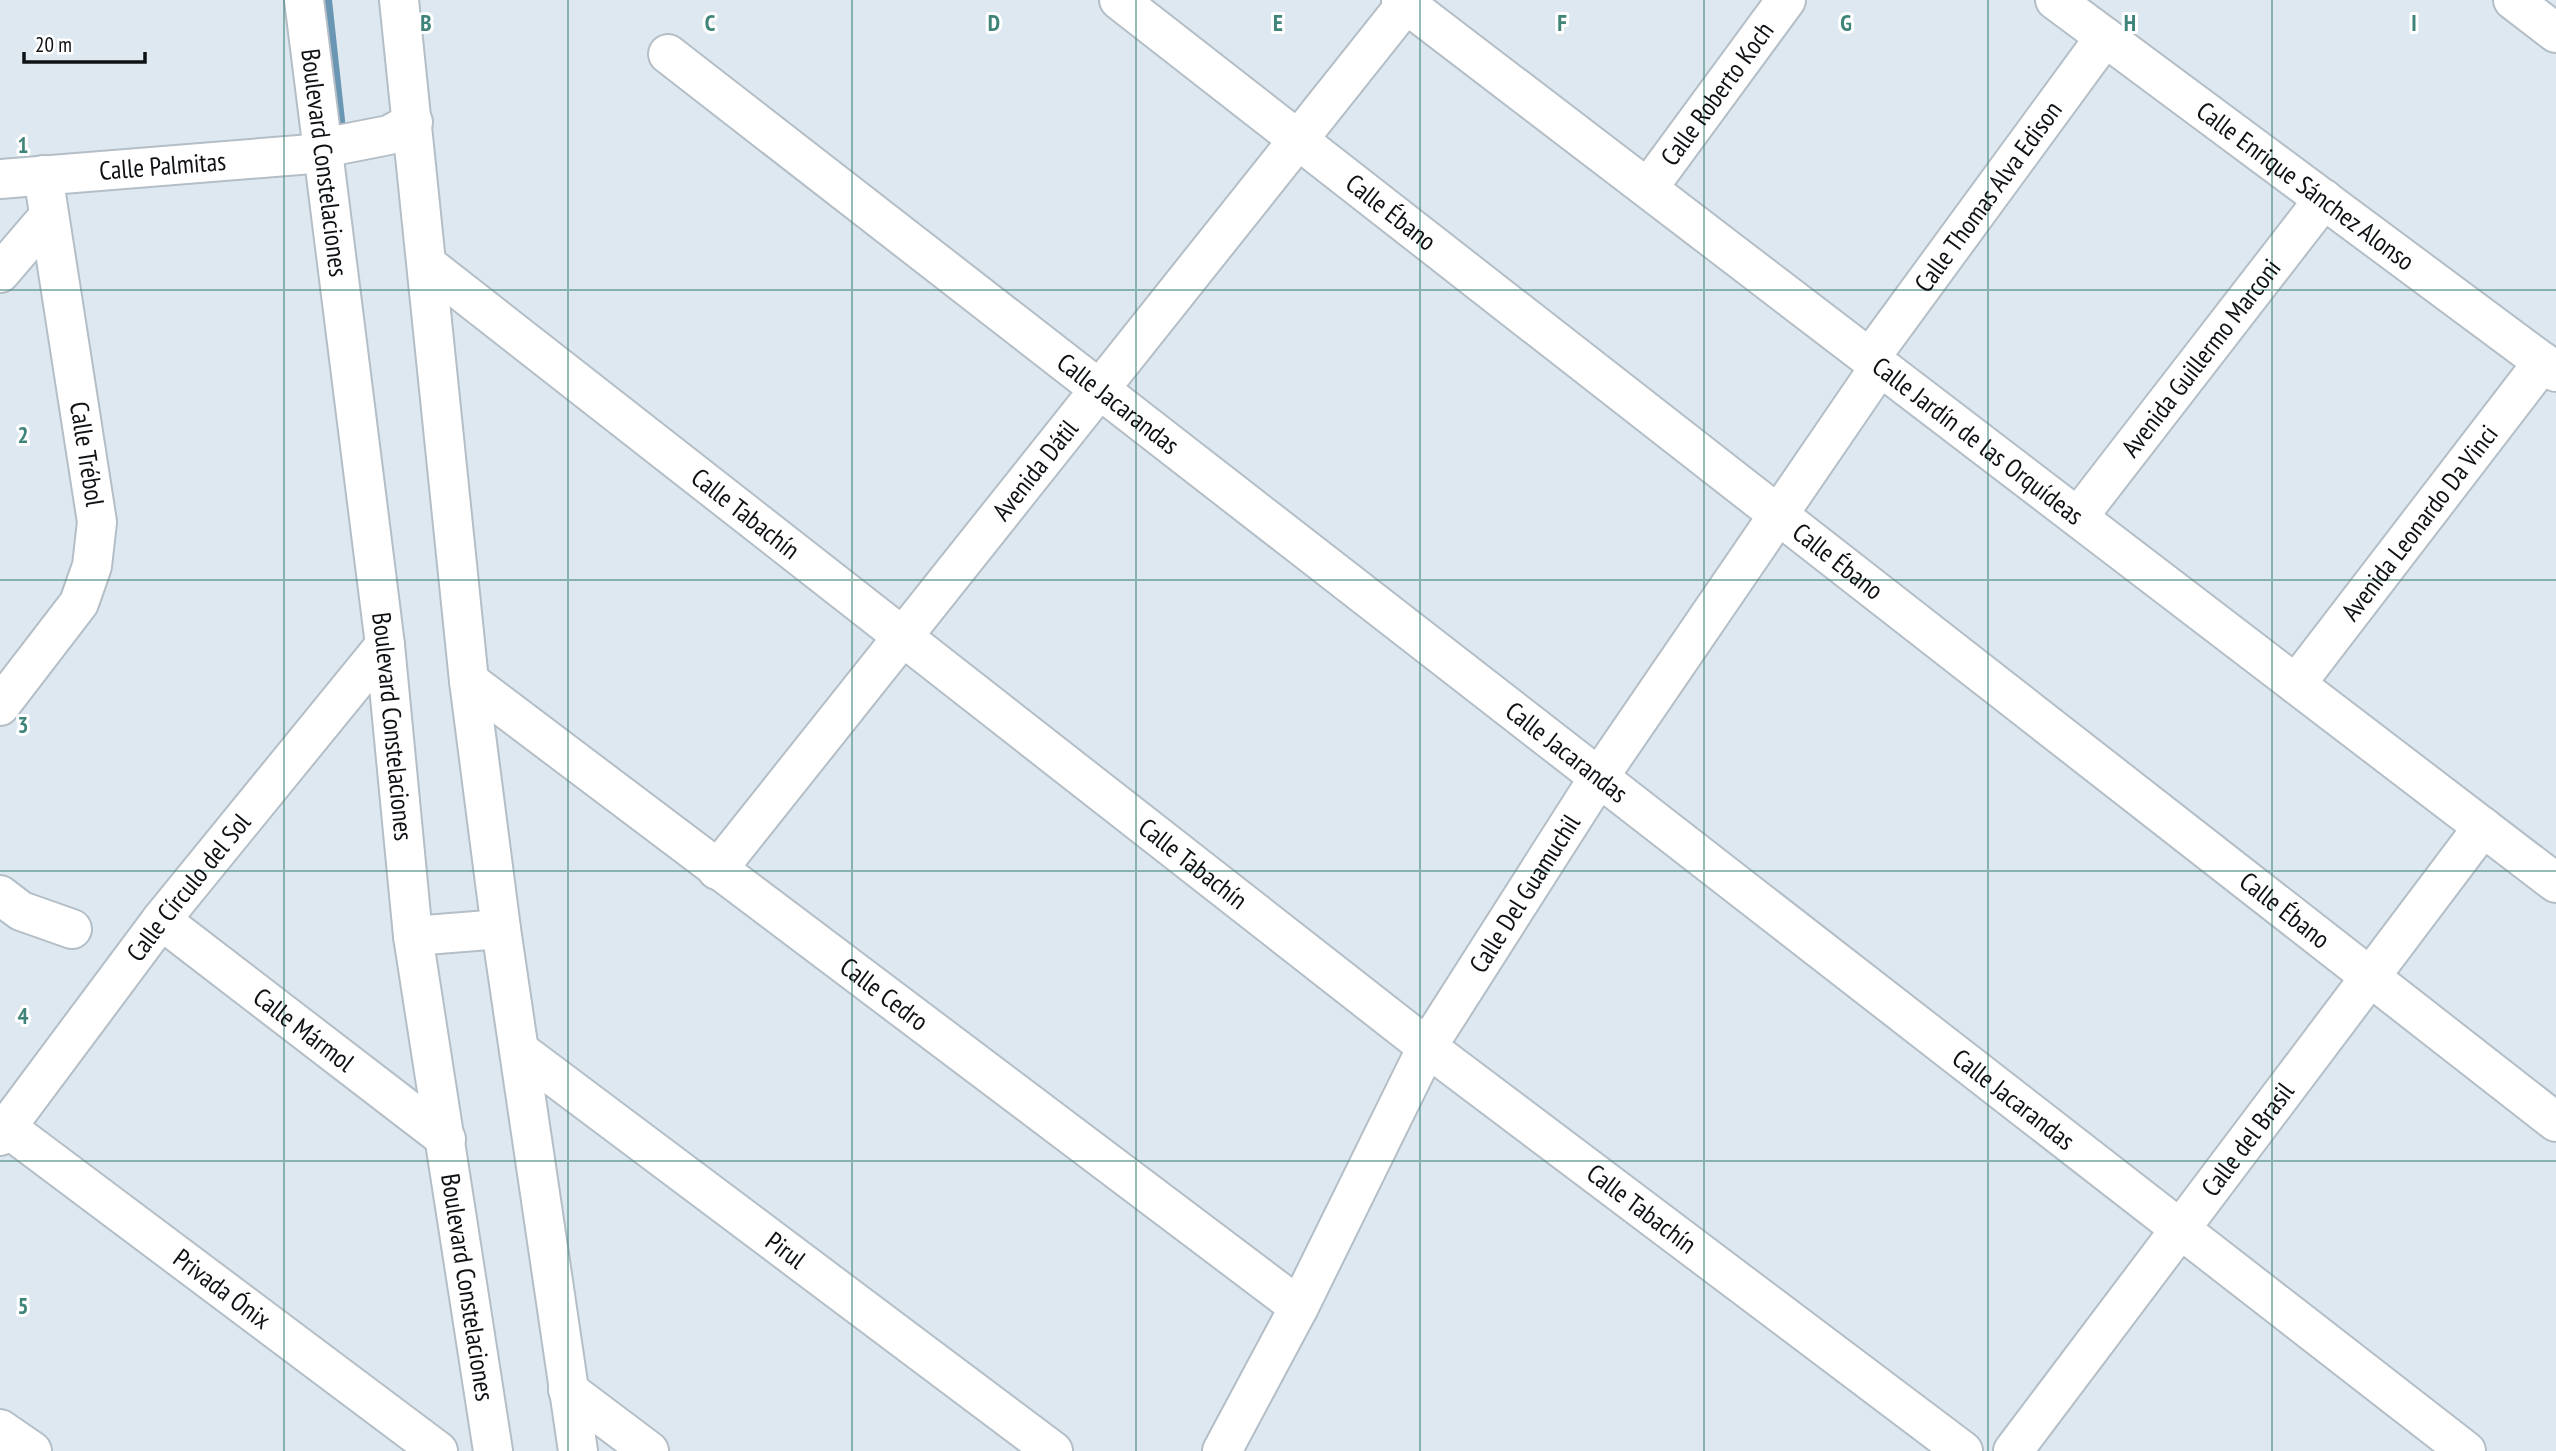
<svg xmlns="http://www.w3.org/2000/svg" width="2556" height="1451" font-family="'PT Sans Narrow',sans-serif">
	<rect width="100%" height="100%" fill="#dee8f1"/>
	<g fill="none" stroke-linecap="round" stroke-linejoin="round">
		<polyline stroke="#6996b2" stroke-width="12" points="326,0 341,139"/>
		<g stroke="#b4bec6" stroke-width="42">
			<g id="minor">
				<path id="s1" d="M 304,0 L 385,645 L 413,936 L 493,1451"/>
				<polyline points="399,0 469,681 501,929 578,1451"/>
				<path id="s2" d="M 1119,0 L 2556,1122"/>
				<path id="s3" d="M 1401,0 L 2556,883"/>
				<path id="s4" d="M 2055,0 L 2556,372"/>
				<polyline points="2513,0 2556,33"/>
				<path id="s5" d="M 668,54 L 2466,1451"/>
				<path id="s6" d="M 0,179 L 324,153 L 338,145 L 389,135 L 413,122"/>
				<path id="s7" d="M 1648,188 L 1786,0"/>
				<path id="s8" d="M 429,266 L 1427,1047 L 1963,1451"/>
				<polyline points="0,273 49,216"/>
				<path id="s9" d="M 1870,358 L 2105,37"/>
				<path id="s10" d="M 2078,517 L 2324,199"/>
				<path id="s11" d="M 469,681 L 1299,1307"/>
				<path id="s12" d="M 2296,684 L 2543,362"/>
				<polyline points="0,706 79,603 92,566 97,522 43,175"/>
				<path id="s13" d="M 717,870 L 1406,4"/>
				<polyline points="0,895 21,911 72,929"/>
				<path id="s14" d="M 161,920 L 446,1139"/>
				<polyline points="413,936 501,929"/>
				<path id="s15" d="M 520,1051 L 1053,1451"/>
				<path id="s16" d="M 6,1127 L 438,1451"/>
				<path id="s17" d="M 0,1136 L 161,920 L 385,645"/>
				<polyline points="568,1390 649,1451"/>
				<polyline points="0,1429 32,1451"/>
				<path id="s18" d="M 1222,1451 L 1299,1307 L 1427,1047 L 1599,777 L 1880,366"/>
				<path id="s19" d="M 2013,1451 L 2483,827"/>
			</g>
		</g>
		<use href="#minor" stroke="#fff" stroke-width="38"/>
	</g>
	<path fill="none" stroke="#3f8479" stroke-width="2" stroke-opacity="0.55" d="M 284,0 L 284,1451M 568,0 L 568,1451M 852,0 L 852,1451M 1136,0 L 1136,1451M 1420,0 L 1420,1451M 1704,0 L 1704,1451M 1988,0 L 1988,1451M 2272,0 L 2272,1451M 0,290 L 2556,290M 0,580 L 2556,580M 0,871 L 2556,871M 0,1161 L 2556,1161"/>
	<g text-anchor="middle" stroke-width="6" stroke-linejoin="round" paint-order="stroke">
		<g font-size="26" fill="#0f1215" stroke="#fff">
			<text dy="9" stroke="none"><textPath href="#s7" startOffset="117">Calle Roberto Koch</textPath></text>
			<text dy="9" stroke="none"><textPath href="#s1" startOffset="164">Boulevard Constelaciones</textPath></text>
			<text dy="9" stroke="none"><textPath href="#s6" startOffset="163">Calle Palmitas</textPath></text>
			<text dy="9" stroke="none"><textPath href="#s4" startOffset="312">Calle Enrique Sánchez Alonso</textPath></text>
			<text dy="9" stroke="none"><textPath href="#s9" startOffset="200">Calle Thomas Alva Edison</textPath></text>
			<text dy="9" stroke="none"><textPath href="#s2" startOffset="345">Calle Ébano</textPath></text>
			<text dy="9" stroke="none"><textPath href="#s10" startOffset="201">Avenida Guillermo Marconi</textPath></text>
			<text dy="9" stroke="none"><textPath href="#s5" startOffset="570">Calle Jacarandas</textPath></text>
			<text dy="9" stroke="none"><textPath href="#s3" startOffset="726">Calle Jardín de las Orquídeas</textPath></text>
			<text transform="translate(87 454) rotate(81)" y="9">Calle Trébol</text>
			<text dy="9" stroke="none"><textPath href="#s13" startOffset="511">Avenida Dátil</textPath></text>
			<text dy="9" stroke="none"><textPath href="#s8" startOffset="402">Calle Tabachín</textPath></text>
			<text dy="9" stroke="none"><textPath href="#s12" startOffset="203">Avenida Leonardo Da Vinci</textPath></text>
			<text dy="9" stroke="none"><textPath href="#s2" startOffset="912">Calle Ébano</textPath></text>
			<text dy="9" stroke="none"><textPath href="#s1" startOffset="732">Boulevard Constelaciones</textPath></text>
			<text dy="9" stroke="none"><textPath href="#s5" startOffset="1138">Calle Jacarandas</textPath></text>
			<text dy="9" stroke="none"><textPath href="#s8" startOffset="970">Calle Tabachín</textPath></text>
			<text dy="9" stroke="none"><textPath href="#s17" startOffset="312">Calle Círculo del Sol</textPath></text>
			<text dy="9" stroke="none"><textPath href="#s18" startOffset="635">Calle Del Guamuchil</textPath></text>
			<text dy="9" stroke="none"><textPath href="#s2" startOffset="1479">Calle Ébano</textPath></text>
			<text dy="9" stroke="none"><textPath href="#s11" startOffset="520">Calle Cedro</textPath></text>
			<text dy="9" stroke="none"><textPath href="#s14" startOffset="180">Calle Mármol</textPath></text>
			<text dy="9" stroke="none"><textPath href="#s5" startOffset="1704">Calle Jacarandas</textPath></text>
			<text dy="9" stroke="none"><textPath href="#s19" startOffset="390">Calle del Brasil</textPath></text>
			<text dy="9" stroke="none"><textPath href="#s8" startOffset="1536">Calle Tabachín</textPath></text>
			<text dy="9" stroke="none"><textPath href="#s15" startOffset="332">Pirul</textPath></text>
			<text dy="9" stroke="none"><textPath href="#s1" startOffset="1298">Boulevard Constelaciones</textPath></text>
			<text dy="9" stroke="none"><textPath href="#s16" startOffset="270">Privada Ónix</textPath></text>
		</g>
	</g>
	<g font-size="23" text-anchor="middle" font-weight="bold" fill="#3f8479" stroke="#fff" stroke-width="6" stroke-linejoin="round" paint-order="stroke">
		<text x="426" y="31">B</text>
		<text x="710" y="31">C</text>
		<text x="994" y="31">D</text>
		<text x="1278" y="31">E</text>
		<text x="1562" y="31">F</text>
		<text x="1846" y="31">G</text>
		<text x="2130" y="31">H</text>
		<text x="2414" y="31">I</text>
		<text x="23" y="153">1</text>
		<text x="23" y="443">2</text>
		<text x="23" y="733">3</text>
		<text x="23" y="1024">4</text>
		<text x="23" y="1314">5</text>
	</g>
	<path d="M24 52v10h121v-10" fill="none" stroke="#0f1215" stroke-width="3.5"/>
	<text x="35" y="52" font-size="21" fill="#0f1215" stroke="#ffffff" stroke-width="5" paint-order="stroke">20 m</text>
</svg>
